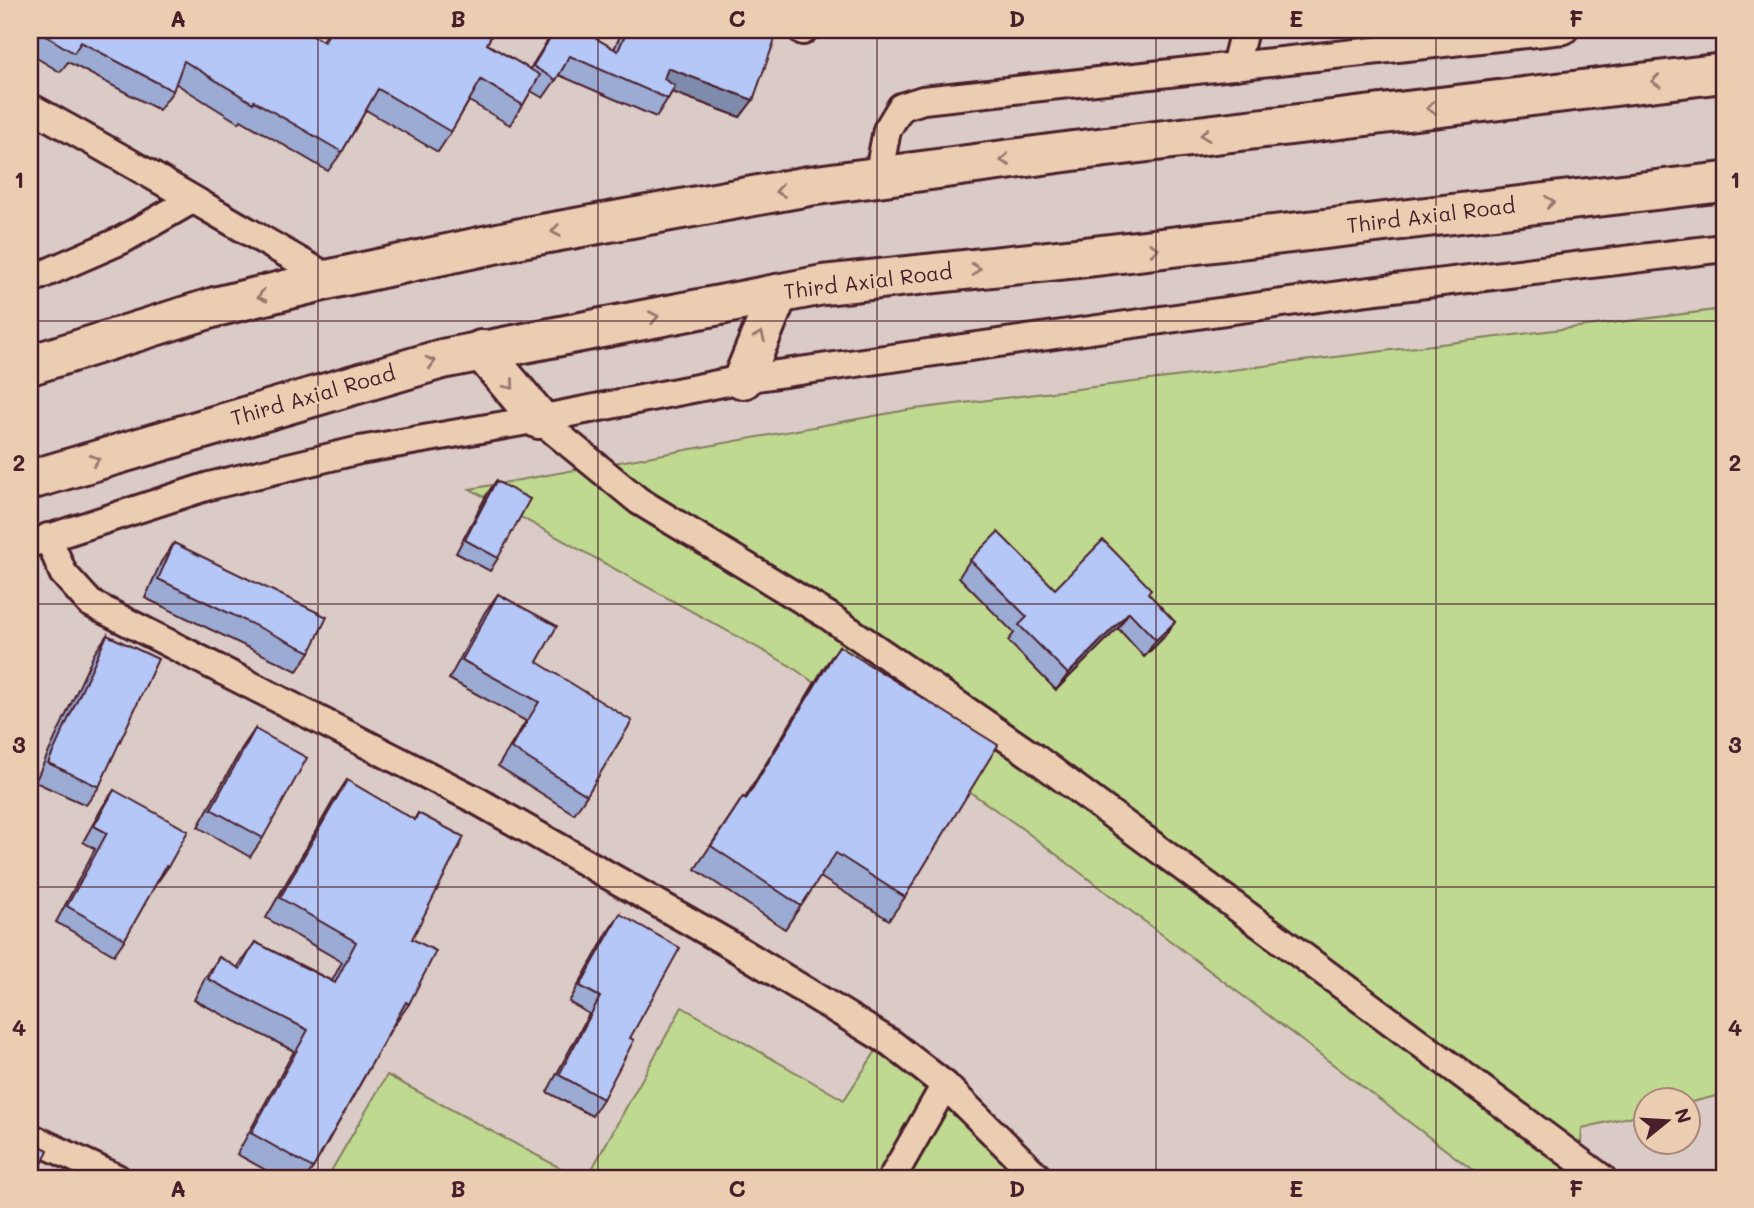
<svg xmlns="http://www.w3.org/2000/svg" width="1754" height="1208" font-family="Mali,sans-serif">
	<rect width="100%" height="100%" fill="#dacbc6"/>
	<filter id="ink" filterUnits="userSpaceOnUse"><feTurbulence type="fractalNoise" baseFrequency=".0143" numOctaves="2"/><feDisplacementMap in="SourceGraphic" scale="14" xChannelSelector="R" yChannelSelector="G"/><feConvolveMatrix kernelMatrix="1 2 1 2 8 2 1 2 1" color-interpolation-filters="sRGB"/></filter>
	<g filter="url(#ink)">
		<g fill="#bfd990" stroke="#847c5e" stroke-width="2">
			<polygon points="1724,309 1724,1094 1688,1103 1688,1100 1646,1100 1645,1113 1582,1128 1579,1178 1483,1178 1020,827 789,665 470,489 907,410"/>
			<polygon points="682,1007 844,1100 876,1051 911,1077 1025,1178 587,1178"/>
			<polygon points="387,1075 579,1178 327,1178"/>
		</g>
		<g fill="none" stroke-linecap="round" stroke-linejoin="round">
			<g stroke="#4a1f2b" stroke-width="32">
				<g id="minor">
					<polyline points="802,30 803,31"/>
					<polyline points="1235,66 1244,30"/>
					<path d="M 30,107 C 132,162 230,222 331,279"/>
					<polyline points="878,177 887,130 901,107 923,100 1564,30"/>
					<polyline points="30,280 122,240 192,200"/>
					<polyline points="539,419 639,501 827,615 1034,757 1602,1178"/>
					<polyline points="48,537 63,573 90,603 476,800 729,944 891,1043 945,1085 1039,1178"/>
					<polyline points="30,544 209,486 360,450 539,419 743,379 1361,292 1724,248"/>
					<polyline points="30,1137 117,1178"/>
					<polyline points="892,1178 945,1085"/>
				</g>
			</g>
			<g stroke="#4a1f2b" stroke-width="44">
				<g id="motorway">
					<polyline points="481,350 539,419"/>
					<polyline points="30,365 215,307 331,279 526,237 809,186 1073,151 1724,73"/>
					<polyline points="743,379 778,294"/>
					<polyline points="30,480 442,359 823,285 1086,257 1724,182"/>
				</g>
			</g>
			<use href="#minor" stroke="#ebcdb1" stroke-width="26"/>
			<use href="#motorway" stroke="#ebcdb1" stroke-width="38"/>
		</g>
		<g fill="#9babd4" stroke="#4a1f2b" stroke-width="2">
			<polygon points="30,30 302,30 322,41 329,30 494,30 487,44 530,69 554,30 581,30 614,49 623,30 773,30 753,100 740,117 672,92 656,117 559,75 543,98 531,91 510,125 469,101 451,132 438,152 366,110 342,152 328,171 241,120 239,123 175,83 173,91 159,110 68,62 60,72 30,54"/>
			<polygon points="496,481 498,558 490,571 456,553 487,494"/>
			<polygon points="174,543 310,652 297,671 145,598 161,562"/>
			<polygon points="970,560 1055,589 1148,594 1175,622 1163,638 1144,657 1118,628 1056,690 1008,641 1014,633 959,577"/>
			<polygon points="498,594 537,662 587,795 574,814 498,766 526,721 449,679 485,612"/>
			<polygon points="107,635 99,787 86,805 35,782 94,654"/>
			<polygon points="839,646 905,897 889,920 820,877 785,929 695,869 743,797 745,798 823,669"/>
			<polygon points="255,729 263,838 250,857 198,827 242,748"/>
			<polygon points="347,780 414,820 418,813 409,1004 395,1024 394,1024 313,1168 306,1178 280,1178 237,1154 294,1051 194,1000 205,978 219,957 237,968 255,942 332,981 342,962 266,918 333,801"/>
			<polygon points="114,790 168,867 157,883 156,883 125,939 114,955 56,922 95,849 83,842 103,806"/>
			<polygon points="620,914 603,1099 592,1116 547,1092 589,1014 569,1002 609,930"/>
		</g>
		<g fill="#7e8bad" stroke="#4a1f2b" stroke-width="2">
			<polygon points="668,68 753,100 740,117 656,86"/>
			<polygon points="1129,612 1118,628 1056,690 1068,674"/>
			<polygon points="1175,622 1163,638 1144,657 1156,640"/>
		</g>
		<g fill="#b4c7f7" stroke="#4a1f2b" stroke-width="2">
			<polygon points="36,30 302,30 324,42 331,30 494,30 487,44 540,75 523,105 481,80 451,132 378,89 342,152 254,101 253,103 184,61 173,91 81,42 74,53"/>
			<polygon points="555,30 581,30 618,51 627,30 773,30 778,31 753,100 668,68 664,79 675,86 668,99 570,56 556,80 533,66"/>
			<polygon points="496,481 530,499 498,558 465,540"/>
			<polygon points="998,532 1055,589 1103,540 1151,589 1148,593 1175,622 1156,640 1129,612 1068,674 1019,625 1027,617 970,560"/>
			<polygon points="174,543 327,617 310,652 158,579"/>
			<polygon points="498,594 557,626 537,662 632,721 587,795 511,748 539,702 462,660"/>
			<polygon points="107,635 158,659 99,787 48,763"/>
			<polygon points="839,646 998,745 905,897 836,853 801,906 711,846 743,797 746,799"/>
			<polygon points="255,729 307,758 263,838 211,809"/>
			<polygon points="347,780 415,820 418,813 464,837 412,939 436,951 409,1004 406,1002 313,1168 251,1133 308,1030 208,979 219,957 240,969 255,942 335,983 356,942 280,898"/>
			<polygon points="114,790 188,831 168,867 166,866 125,939 67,906 107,833 94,826"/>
			<polygon points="620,914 680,948 630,1038 634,1040 603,1099 559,1075 600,997 580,986"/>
			<polygon points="30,1141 48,1150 36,1178 30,1178"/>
		</g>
		<defs><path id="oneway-chevron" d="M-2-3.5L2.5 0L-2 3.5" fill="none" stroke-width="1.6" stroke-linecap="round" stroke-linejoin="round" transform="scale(1.75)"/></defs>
		<g stroke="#9a766e">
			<use href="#oneway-chevron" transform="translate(1656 81) rotate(173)"/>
			<use href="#oneway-chevron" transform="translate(1431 108) rotate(173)"/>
			<use href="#oneway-chevron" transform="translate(1205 135) rotate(173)"/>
			<use href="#oneway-chevron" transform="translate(1005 160) rotate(172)"/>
			<use href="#oneway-chevron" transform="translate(780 191) rotate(170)"/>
			<use href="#oneway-chevron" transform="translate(1550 202) rotate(-7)"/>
			<use href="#oneway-chevron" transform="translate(556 231) rotate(170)"/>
			<use href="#oneway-chevron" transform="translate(1154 249) rotate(-7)"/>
			<use href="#oneway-chevron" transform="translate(976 269) rotate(-6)"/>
			<use href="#oneway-chevron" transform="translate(262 296) rotate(166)"/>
			<use href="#oneway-chevron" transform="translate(654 317) rotate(-11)"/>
			<use href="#oneway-chevron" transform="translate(760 336) rotate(-68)"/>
			<use href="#oneway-chevron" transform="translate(431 362) rotate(-16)"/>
			<use href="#oneway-chevron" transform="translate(510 385) rotate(50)"/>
			<use href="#oneway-chevron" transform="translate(95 460) rotate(-17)"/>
		</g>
	</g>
	<path fill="none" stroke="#4a1f2b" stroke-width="2" stroke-opacity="0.55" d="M 318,30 L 318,1178M 598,30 L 598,1178M 877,30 L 877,1178M 1156,30 L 1156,1178M 1436,30 L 1436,1178M 30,321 L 1724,321M 30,604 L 1724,604M 30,887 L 1724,887"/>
	<g text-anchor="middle" stroke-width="5" stroke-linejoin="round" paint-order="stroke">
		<g font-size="21" fill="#4a1f2b" stroke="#ebcdb1">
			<text transform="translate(1431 216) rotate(-7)" y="7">Third Axial Road</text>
			<text transform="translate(868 282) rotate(-7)" y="7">Third Axial Road</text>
			<text transform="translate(313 396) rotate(-16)" y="7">Third Axial Road</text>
		</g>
	</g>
	<rect width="1754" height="1208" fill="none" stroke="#ebcdb1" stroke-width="77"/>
	<g transform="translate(1667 1121) rotate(72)"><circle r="33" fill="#ebcdb1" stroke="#ab877b" stroke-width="2"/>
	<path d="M0-5L12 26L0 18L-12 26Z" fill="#4a1f2b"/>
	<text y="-10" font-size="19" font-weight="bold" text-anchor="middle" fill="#4a1f2b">N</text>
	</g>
	<rect x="38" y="38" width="1678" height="1132" fill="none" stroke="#4a1f2b" stroke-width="2.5"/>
	<g font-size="23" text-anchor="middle" font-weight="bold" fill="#4a1f2b">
		<text x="178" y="27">A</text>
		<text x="458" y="27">B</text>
		<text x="737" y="27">C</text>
		<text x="1017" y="27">D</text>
		<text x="1296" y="27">E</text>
		<text x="1576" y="27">F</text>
		<text x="19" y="188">1</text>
		<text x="1735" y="188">1</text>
		<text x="19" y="471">2</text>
		<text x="1735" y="471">2</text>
		<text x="19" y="753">3</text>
		<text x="1735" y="753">3</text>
		<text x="19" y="1036">4</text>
		<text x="1735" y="1036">4</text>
		<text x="178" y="1197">A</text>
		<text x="458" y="1197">B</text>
		<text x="737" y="1197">C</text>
		<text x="1017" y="1197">D</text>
		<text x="1296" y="1197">E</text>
		<text x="1576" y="1197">F</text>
	</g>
</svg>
